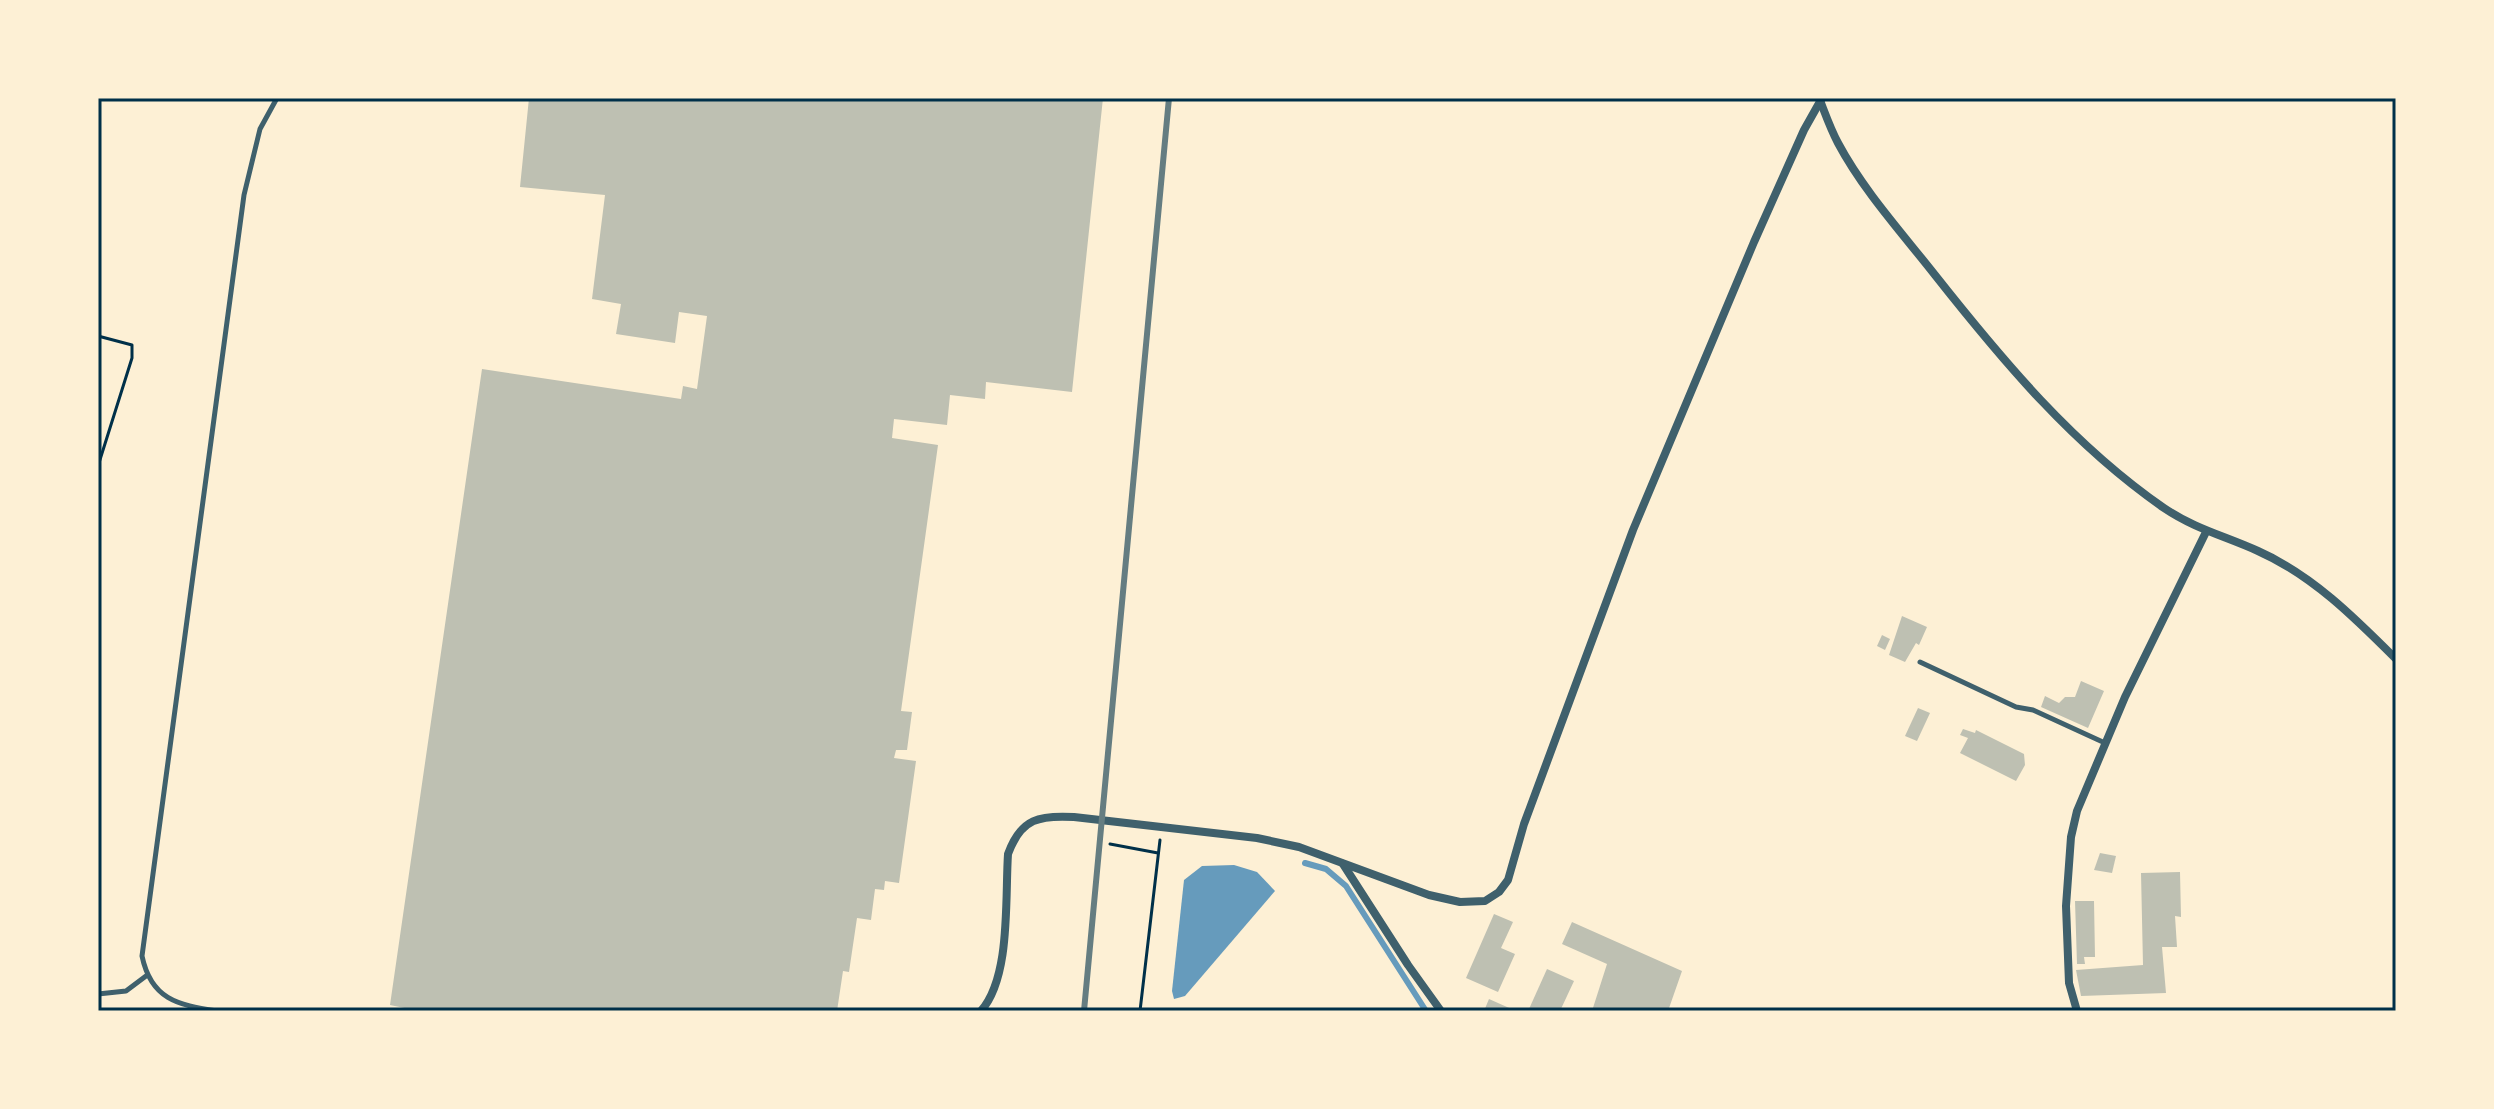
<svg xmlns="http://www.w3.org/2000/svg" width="2494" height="1109" font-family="'Roboto Condensed',sans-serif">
	<rect width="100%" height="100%" fill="#fdf0d5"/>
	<polygon fill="#669bbc" points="1234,865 1257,872 1275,891 1185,996 1174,999 1172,991 1184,880 1202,866"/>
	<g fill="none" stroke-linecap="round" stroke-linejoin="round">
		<polyline stroke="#669bbc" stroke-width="6" points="1305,863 1326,869 1346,886 1426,1011"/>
	</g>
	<g fill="#bec0b2">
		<polygon points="529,98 1103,98 1072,392 986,382 985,399 950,395 947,425 894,419 892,438 938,445 901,711 912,712 907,750 896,750 894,758 916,761 899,883 885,881 884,890 875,889 871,920 857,918 849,972 843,971 837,1011 419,1011 390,1005 482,369 681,399 683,386 697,389 707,316 679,312 675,343 616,334 621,304 592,299 605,195 520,187"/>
		<polygon points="1902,616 1927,627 1919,645 1916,643 1905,662 1889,655"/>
		<polygon points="1882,635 1890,639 1885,650 1877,646"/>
		<polygon points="2081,681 2104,691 2088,728 2041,707 2045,696 2059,703 2065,697 2075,697"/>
		<polygon points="1918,708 1930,713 1917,741 1905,736"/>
		<polygon points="1963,729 1975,733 1976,730 2024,754 2025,765 2016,781 1960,753 1968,738 1960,735"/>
		<polygon points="2100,853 2116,856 2112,873 2094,870"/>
		<polygon points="2180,872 2181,917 2175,916 2177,947 2162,947 2166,993 2081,996 2076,970 2143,965 2141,873"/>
		<polygon points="2075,901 2094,901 2095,957 2084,957 2085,964 2077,964"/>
		<polygon points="1494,914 1513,922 1501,948 1515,954 1498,992 1466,978"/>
		<polygon points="1572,922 1682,971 1668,1011 1592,1011 1607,964 1562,944"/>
		<polygon points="1547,969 1574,981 1560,1011 1529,1009"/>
		<polygon points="1489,999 1516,1011 1484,1011"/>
	</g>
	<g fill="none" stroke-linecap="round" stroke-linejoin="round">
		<g stroke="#003049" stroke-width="3">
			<polyline points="98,336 132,345 132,358 98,466"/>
			<polyline points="1110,844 1158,853"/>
			<polyline points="1140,1011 1160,840"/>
		</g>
		<g stroke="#3f606c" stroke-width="5">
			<polyline points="1920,662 2016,707 2033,710 2105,743"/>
			<polyline points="98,994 126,991 146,976"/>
			<path d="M 217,1011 C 177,1005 151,999 142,956 L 244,195 L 260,129 L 277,98"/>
		</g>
		<g stroke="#3f606c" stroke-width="8">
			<path d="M 1821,103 C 1826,116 1831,130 1838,143 C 1863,190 1902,233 1935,275 C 2003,361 2073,445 2164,508 C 2195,529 2225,536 2258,551 C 2312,575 2354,617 2396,659"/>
			<polyline points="1343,864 1408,965 1441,1011"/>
			<path d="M 981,1011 C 1011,977 1005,899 1008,854 C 1021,818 1040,815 1074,817 L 1257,838 L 1299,847 L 1429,895 L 1460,902 L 1485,901 L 1499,892 L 1508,880 L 1524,824 L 1633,530 L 1754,242 L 1804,130 L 1822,98"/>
			<polyline points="2077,1011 2069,983 2066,906 2071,837 2077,811 2125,697 2206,532"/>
		</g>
		<polyline stroke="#657d81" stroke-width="6" points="1084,1011 1169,98"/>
	</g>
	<rect width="2494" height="1109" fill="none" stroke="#fdf0d5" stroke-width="200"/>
	<rect x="100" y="100" width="2294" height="909" fill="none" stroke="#003049" stroke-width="3"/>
</svg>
